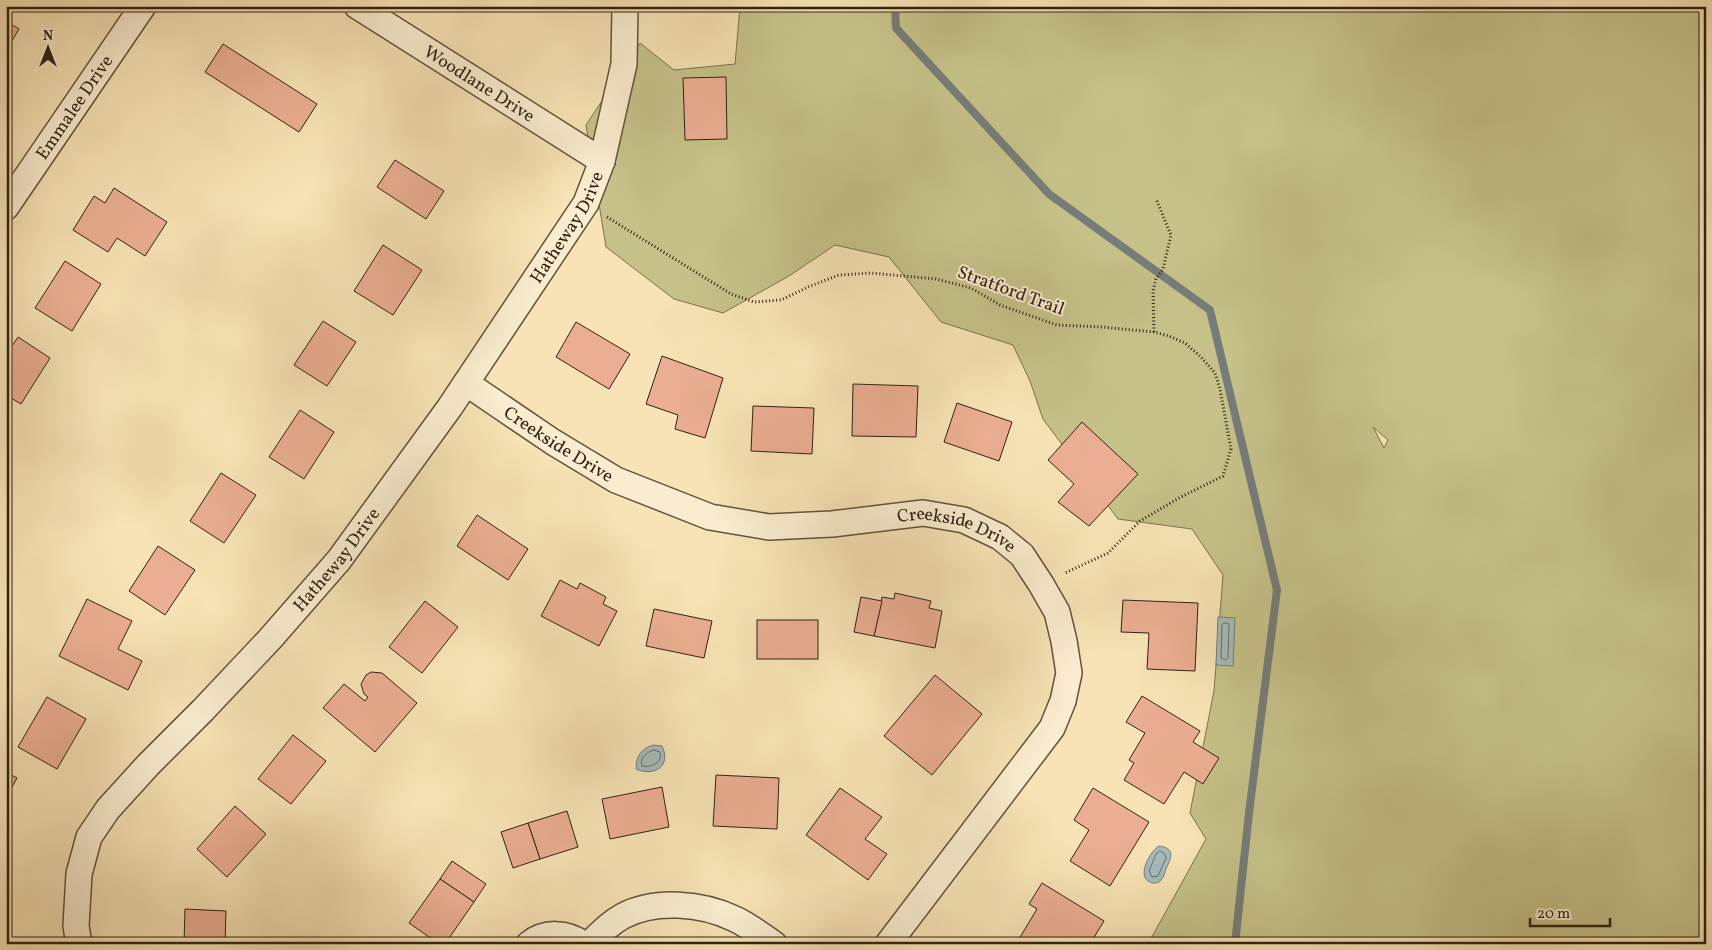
<svg xmlns="http://www.w3.org/2000/svg" width="1712" height="950" font-family="Vollkorn,serif">
	<rect width="100%" height="100%" fill="#f7e3b5"/>
	<filter id="stains"><feTurbulence type="fractalNoise" baseFrequency=".004" numOctaves="4"/><feColorMatrix values="0 0 0 0 .2 0 0 0 0 .09 0 0 0 0 .02 0 0 0 .5 -.17"/></filter>
	<radialGradient id="worn" r=".72"><stop offset=".6" stop-color="#630" stop-opacity="0"/><stop offset="1" stop-color="#630" stop-opacity=".3"/></radialGradient>
	<path fill="#c5c188" stroke="#7b714e" fill-rule="evenodd" d="M 740,6 L 1706,6 L 1706,944 L 1148,944 L 1206,839 L 1190,813 L 1214,691 L 1223,575 L 1192,529 L 1118,519 L 1043,419 L 1030,381 L 1013,345 L 941,322 L 889,257 L 835,245 L 789,276 L 723,313 L 674,299 L 606,247 L 586,125 L 640,43 L 674,70 L 735,64 ZM 1373,427 L 1388,440 L 1384,448 Z"/>
	<g fill="#a4bbba" stroke="#767d78">
		<polygon points="1218,617 1235,618 1233,666 1216,665"/>
		<path d="M 653,745 L 662,746 C 672,766 654,777 636,769 C 636,756 641,749 653,745 Z"/>
		<path d="M 1159,846 C 1175,848 1172,857 1166,869 C 1165,872 1164,877 1161,880 C 1159,883 1154,884 1150,882 C 1136,877 1150,851 1159,846 Z"/>
	</g>
	<g fill="none" stroke-linecap="round" stroke-linejoin="round">
		<g stroke="#6a6e68" stroke-width="1">
			<polygon points="1224,623 1228,623 1229,625 1228,658 1226,660 1221,658 1222,625"/>
			<path d="M 654,750 L 660,752 C 663,763 651,768 642,766 C 639,758 647,752 654,750 Z"/>
			<polygon points="1160,851 1165,854 1166,858 1158,876 1152,877 1149,871 1156,854"/>
		</g>
		<polyline stroke="#767d78" stroke-width="8" points="895,6 896,28 1049,194 1210,310 1277,590 1249,813 1235,944"/>
	</g>
	<g fill="#ebae92" stroke="#312115">
		<polygon points="6,21 19,29 6,51"/>
		<polygon points="223,44 317,104 299,132 205,72"/>
		<polygon points="726,77 727,139 685,140 683,78"/>
		<polygon points="395,160 444,191 426,219 377,187"/>
		<polygon points="114,188 167,222 145,256 117,238 108,252 73,230 94,196 105,203"/>
		<polygon points="383,245 422,270 393,315 354,291"/>
		<polygon points="65,261 101,284 72,331 35,308"/>
		<polygon points="323,321 356,342 327,386 294,365"/>
		<polygon points="576,322 630,354 609,389 556,357"/>
		<polygon points="18,337 50,358 21,404 6,395 6,355"/>
		<polygon points="662,356 723,378 705,438 675,429 678,415 646,404"/>
		<polygon points="853,384 918,386 916,437 852,436"/>
		<polygon points="957,403 1012,422 999,461 944,442"/>
		<polygon points="753,406 814,408 812,454 751,451"/>
		<polygon points="300,410 334,432 304,479 269,457"/>
		<polygon points="1082,422 1138,474 1089,526 1058,502 1074,484 1048,460"/>
		<polygon points="221,473 256,495 224,543 190,521"/>
		<polygon points="477,515 528,549 508,580 457,546"/>
		<polygon points="158,546 195,570 165,615 129,591"/>
		<polygon points="560,580 577,589 580,583 606,597 603,604 617,611 599,646 541,616"/>
		<polygon points="895,593 931,601 929,608 942,611 935,648 874,636 882,597 894,599"/>
		<polygon points="861,597 882,601 874,636 854,632"/>
		<polygon points="87,599 132,621 118,649 142,661 128,690 59,656"/>
		<polygon points="1123,600 1198,603 1195,671 1147,669 1149,633 1121,632"/>
		<polygon points="425,601 458,627 422,673 389,647"/>
		<polygon points="654,609 712,621 704,658 646,646"/>
		<rect x="757" y="620" width="61" height="39"/>
		<polygon points="371,672 382,673 417,703 375,752 323,708 344,684 365,701 368,697 364,694 361,684 366,675"/>
		<polygon points="935,675 982,714 932,775 884,736"/>
		<polygon points="1142,696 1200,731 1193,742 1219,758 1203,784 1184,772 1164,804 1124,780 1134,763 1129,760 1145,733 1126,722"/>
		<polygon points="47,697 86,719 57,769 18,747"/>
		<polygon points="293,735 326,761 291,804 258,779"/>
		<polygon points="6,772 17,778 6,798"/>
		<polygon points="716,775 779,778 777,829 713,826"/>
		<polygon points="662,787 669,827 610,839 602,799"/>
		<polygon points="840,788 882,817 865,839 887,854 868,880 806,835"/>
		<polygon points="1093,788 1149,822 1110,886 1070,861 1089,830 1074,820"/>
		<polygon points="235,806 266,834 227,877 197,849"/>
		<polygon points="567,811 578,847 540,859 528,823"/>
		<polygon points="528,823 540,859 513,868 501,832"/>
		<polygon points="452,861 486,884 474,902 440,879"/>
		<polygon points="440,879 474,902 445,944 439,944 409,923"/>
		<polygon points="1042,883 1104,921 1090,944 1016,944 1037,909 1029,904"/>
		<polygon points="185,909 226,911 225,944 184,944"/>
	</g>
	<g fill="none" stroke-linecap="round" stroke-linejoin="round">
		<g stroke="#62523d" stroke-width="28">
			<g id="minor">
				<path id="s1" d="M 357,6 L 602,161"/>
				<path id="s2" d="M 6,207 L 143,6"/>
				<path id="s3" d="M 466,383 L 553,442 L 616,480 L 710,517 L 769,527 L 832,524 L 923,513 L 964,520 L 1000,537 L 1022,555 L 1041,584 L 1057,612 L 1064,641 L 1069,673 L 1063,701 L 1052,728 L 888,944"/>
				<path id="s4" d="M 79,944 L 76,926 L 79,874 L 89,837 L 108,809 L 148,765 L 203,710 L 270,639 L 339,560 L 450,407 L 586,203 L 602,161 L 624,64 L 625,6"/>
				<path d="M 529,944 C 545,931 567,932 583,944"/>
				<path d="M 590,944 C 600,933 610,923 623,916 C 655,899 702,903 735,919 C 748,925 761,935 774,944"/>
			</g>
		</g>
		<g stroke="#312115" stroke-width="3" stroke-dasharray="1 2.5" stroke-linecap="butt">
			<polyline points="607,217 731,294 754,302 781,300 808,287 839,275 871,273 936,279 971,288 1000,305 1057,325 1102,327 1154,332 1169,336 1185,343 1201,357 1215,373 1220,389 1231,449 1223,476 1179,498 1140,521 1108,553 1065,573"/>
			<polyline points="1154,332 1153,291 1156,279 1163,269 1171,235 1156,199"/>
		</g>
		<use href="#minor" stroke="#faedcf" stroke-width="25"/>
	</g>
	<g text-anchor="middle" stroke-width="4" stroke-linejoin="round" paint-order="stroke">
		<g font-size="18" fill="#312115" stroke="#faedcf">
			<text dy="6" stroke="none"><textPath href="#s1" startOffset="145">Woodlane Drive</textPath></text>
			<text dy="6" stroke="none"><textPath href="#s2" startOffset="121">Emmalee Drive</textPath></text>
			<text dy="6" stroke="none"><textPath href="#s4" startOffset="886">Hatheway Drive</textPath></text>
			<text transform="translate(1011 290) rotate(20)" y="6">Stratford Trail</text>
			<text dy="6" stroke="none"><textPath href="#s3" startOffset="111">Creekside Drive</textPath></text>
			<text dy="6" stroke="none"><textPath href="#s3" startOffset="531">Creekside Drive</textPath></text>
			<text dy="6" stroke="none"><textPath href="#s4" startOffset="481">Hatheway Drive</textPath></text>
		</g>
	</g>
	<rect width="1712" height="950" fill="none" stroke="#f7e3b5" stroke-width="25"/>
	<rect x="8" y="8" width="1697" height="935" fill="none" stroke="#312115" stroke-width="2.5"/>
	<rect x="12" y="12" width="1687" height="925" fill="none" stroke="#312115"/>
	<g transform="translate(48 48)" stroke="#faedcf" stroke-width="4" paint-order="stroke">
	<path d="M0-4L9 19L0 12L-9 19Z" fill="#312115"/>
	<text y="-8" font-size="14" font-weight="bold" text-anchor="middle" fill="#312115">N</text>
	</g>
	<path d="M1530 918v8h80v-8" fill="none" stroke="#312115" stroke-width="2.5"/>
	<text x="1537" y="918" font-size="15" fill="#312115" stroke="#faedcf" stroke-width="4" paint-order="stroke">20 m</text>
	<rect width="100%" height="100%" filter="url(#stains)"/>
	<rect width="100%" height="100%" fill="url(#worn)"/>
</svg>
